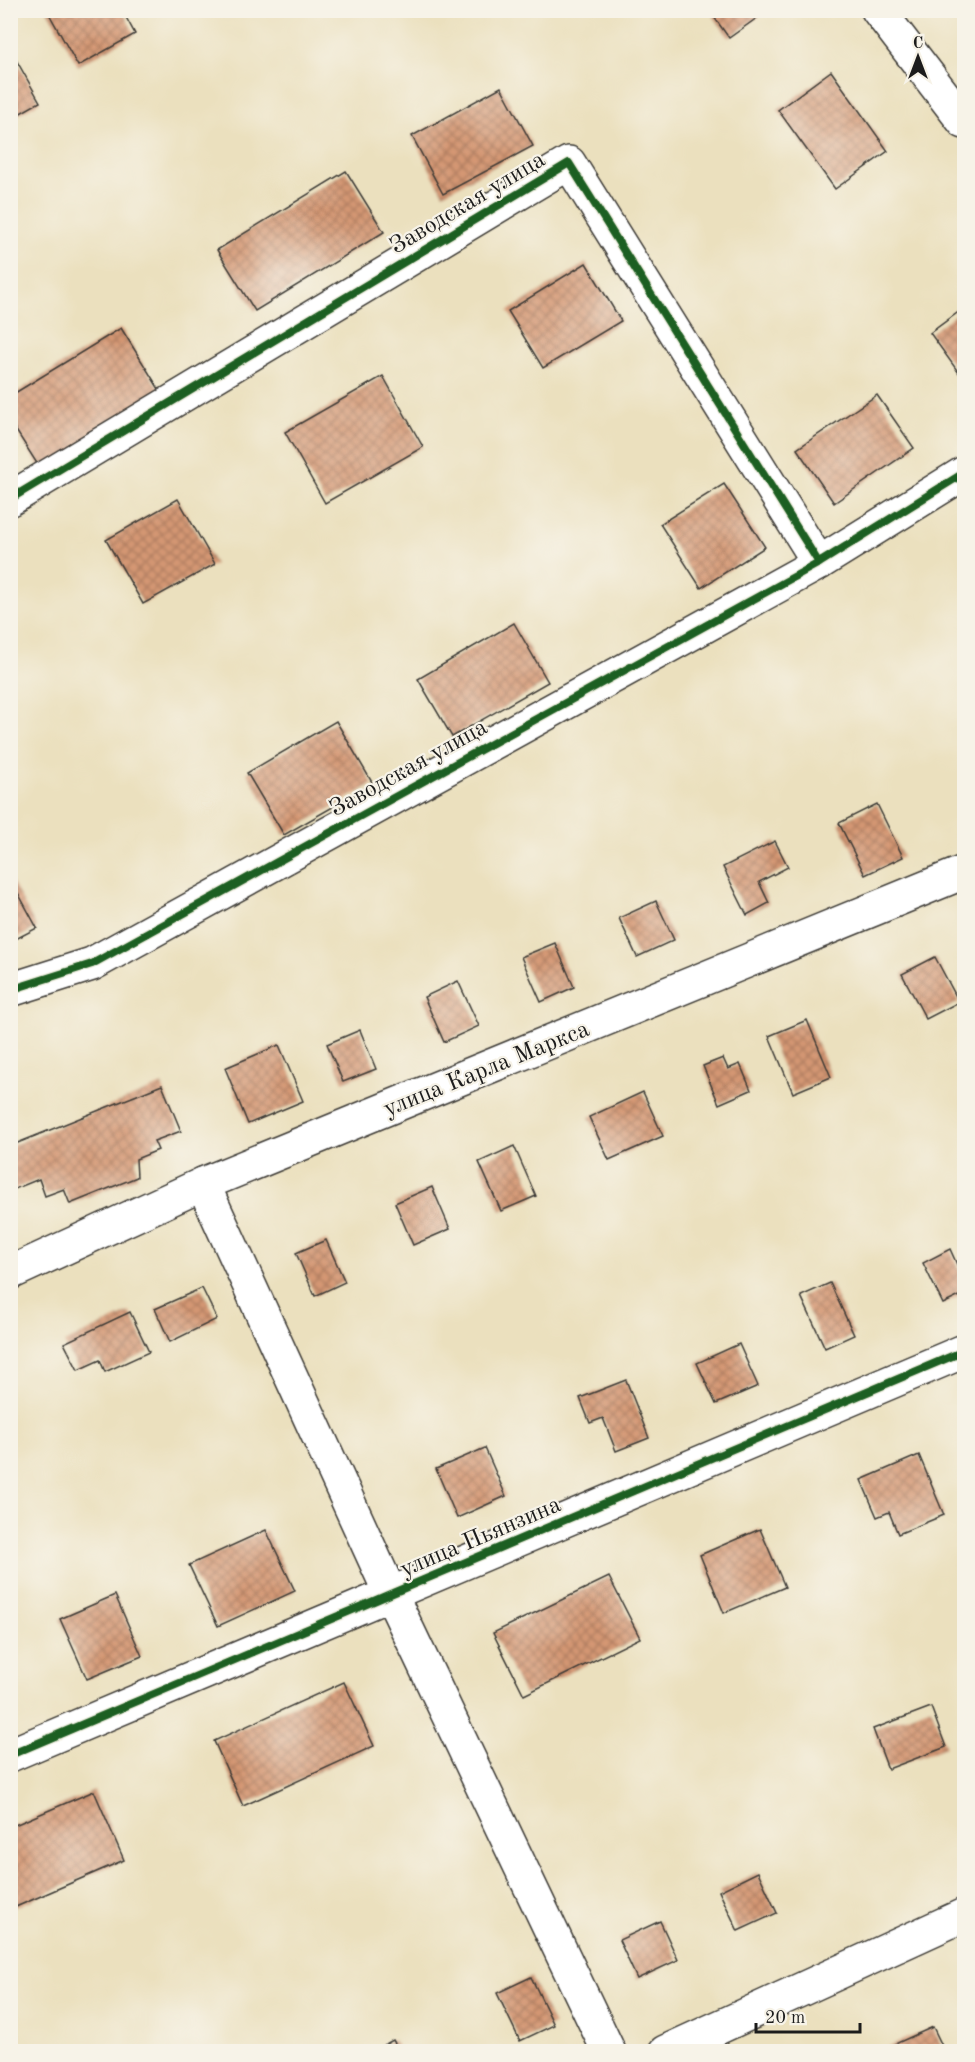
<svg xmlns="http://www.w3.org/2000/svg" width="975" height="2062" font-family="'Old Standard TT',serif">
	<defs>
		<pattern id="building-cross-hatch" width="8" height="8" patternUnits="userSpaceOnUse" patternTransform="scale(1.5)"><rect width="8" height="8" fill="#d49773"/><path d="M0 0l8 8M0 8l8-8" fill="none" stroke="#ab7a5e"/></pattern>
	</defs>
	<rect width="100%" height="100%" fill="#f7f3e8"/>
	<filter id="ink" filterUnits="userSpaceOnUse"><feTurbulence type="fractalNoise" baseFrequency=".0167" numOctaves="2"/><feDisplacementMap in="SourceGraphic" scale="12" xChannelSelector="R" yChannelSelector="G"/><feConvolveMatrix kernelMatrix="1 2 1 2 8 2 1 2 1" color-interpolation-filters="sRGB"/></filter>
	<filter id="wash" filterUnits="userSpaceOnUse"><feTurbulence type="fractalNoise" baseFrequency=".008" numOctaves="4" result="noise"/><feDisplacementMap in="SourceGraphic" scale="24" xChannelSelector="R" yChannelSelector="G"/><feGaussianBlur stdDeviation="1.35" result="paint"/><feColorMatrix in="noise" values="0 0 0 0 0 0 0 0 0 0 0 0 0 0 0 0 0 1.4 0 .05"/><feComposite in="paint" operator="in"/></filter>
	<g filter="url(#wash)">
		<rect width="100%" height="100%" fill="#ebe0be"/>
		<g id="blocks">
			<g fill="url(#building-cross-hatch)">
				<polygon points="47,10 122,10 135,34 78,66"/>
				<polygon points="709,10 768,10 729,38"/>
				<polygon points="14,56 40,102 10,119 10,58"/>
				<polygon points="831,71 888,151 835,189 778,110"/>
				<polygon points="501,87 533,146 443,194 412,136"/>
				<polygon points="346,171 384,232 255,311 217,250"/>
				<polygon points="586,263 621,321 543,368 508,311"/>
				<polygon points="964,308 964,380 930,333"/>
				<polygon points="121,328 164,397 43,473 10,421 10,396"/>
				<polygon points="383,376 423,447 325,503 285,432"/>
				<polygon points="877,395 914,448 834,503 797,449"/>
				<polygon points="724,484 765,547 701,588 660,524"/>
				<polygon points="178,499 215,564 143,604 106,540"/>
				<polygon points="514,623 548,682 452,737 418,679"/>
				<polygon points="336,721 373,784 284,835 247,773"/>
				<polygon points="877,804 903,857 865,875 839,823"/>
				<polygon points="775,841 788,867 759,882 769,903 747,915 723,867"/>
				<polygon points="10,878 37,928 10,942"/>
				<polygon points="656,901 674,940 637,957 619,918"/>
				<polygon points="555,943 574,987 541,1002 521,957"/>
				<polygon points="935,957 959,1002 926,1019 902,974"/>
				<polygon points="458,981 479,1026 444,1042 424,997"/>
				<polygon points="807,1020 831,1077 793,1093 769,1036"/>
				<polygon points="360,1030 376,1069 343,1082 327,1044"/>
				<polygon points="279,1045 303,1101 248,1124 225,1068"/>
				<polygon points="723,1058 728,1069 740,1064 751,1090 719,1104 703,1066"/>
				<polygon points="162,1085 181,1131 154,1141 158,1150 136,1159 137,1177 70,1204 64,1189 45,1196 39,1179 10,1191 10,1146"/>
				<polygon points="643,1092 663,1136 609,1160 589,1117"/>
				<polygon points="514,1146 536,1196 501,1211 479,1162"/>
				<polygon points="432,1187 450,1229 413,1245 395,1203"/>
				<polygon points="326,1240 345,1282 315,1296 296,1253"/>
				<polygon points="950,1249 964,1280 964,1294 943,1304 923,1263"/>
				<polygon points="830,1283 854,1335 825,1348 801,1296"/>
				<polygon points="202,1288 217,1319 170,1342 155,1309"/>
				<polygon points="130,1312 149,1352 105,1372 100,1360 78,1370 64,1343"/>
				<polygon points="739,1344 758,1386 716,1404 697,1363"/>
				<polygon points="626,1380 649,1438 616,1451 603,1418 590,1423 580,1398"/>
				<polygon points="485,1448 506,1496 457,1518 436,1469"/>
				<polygon points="919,1455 944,1515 898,1534 889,1512 877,1517 861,1480"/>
				<polygon points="760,1529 785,1587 724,1613 700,1555"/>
				<polygon points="266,1530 295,1591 218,1626 189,1565"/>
				<polygon points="609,1577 640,1638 524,1695 493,1633"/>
				<polygon points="115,1595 142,1656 87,1679 60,1619"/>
				<polygon points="344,1682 374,1746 243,1806 214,1741"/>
				<polygon points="931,1707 946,1747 888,1769 873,1729"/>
				<polygon points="94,1791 124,1860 11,1909 10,1827"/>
				<polygon points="758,1872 777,1913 738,1931 719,1891"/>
				<polygon points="660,1921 678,1960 637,1979 619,1940"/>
				<polygon points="531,1977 554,2025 520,2041 497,1993"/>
				<polygon points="933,2027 945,2052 888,2052 886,2048"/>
				<polygon points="393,2040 400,2052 371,2052"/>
			</g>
		</g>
	</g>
	<g filter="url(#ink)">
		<use href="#blocks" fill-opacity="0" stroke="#3b3934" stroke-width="1.5"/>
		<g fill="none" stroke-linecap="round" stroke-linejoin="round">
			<g stroke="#3b3934" stroke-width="36">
				<g id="minor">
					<polyline points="878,10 964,122"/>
					<polyline points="10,499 569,163 819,563"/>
					<polyline points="10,990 92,964 819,563 964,473"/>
					<polyline points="203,1184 391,1595 609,2052"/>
					<polyline points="10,1273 203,1184 964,872"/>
					<polyline points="10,1755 964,1351"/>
					<polyline points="665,2052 964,1915"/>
				</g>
			</g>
			<use href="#minor" stroke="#fff" stroke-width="33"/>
			<g stroke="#f7f3e8" stroke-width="11">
				<g id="cycleway">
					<polyline points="10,499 569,163 819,563"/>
					<polyline points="10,990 92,964 819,563 964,473"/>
					<polyline points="10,1755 964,1351"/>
				</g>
			</g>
			<use href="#cycleway" stroke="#1b5e20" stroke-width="8"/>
		</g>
	</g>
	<g text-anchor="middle" stroke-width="4.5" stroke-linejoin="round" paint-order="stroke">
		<g font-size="24" fill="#1c1c1c" stroke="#f7f3e8">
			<text transform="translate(467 202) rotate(-31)" y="8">Заводская улица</text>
			<text transform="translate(408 767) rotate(-29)" y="8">Заводская улица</text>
			<text transform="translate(486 1068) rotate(-22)" y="8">улица Карла Маркса</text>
			<text transform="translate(480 1536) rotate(-23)" y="8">улица Пьянзина</text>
		</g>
	</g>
	<rect width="975" height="2062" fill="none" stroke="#f7f3e8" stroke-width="36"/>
	<g transform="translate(918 57)" stroke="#f7f3e8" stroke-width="4.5" paint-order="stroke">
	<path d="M0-4.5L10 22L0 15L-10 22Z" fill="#1c1c1c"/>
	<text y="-9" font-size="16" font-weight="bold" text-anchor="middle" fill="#1c1c1c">С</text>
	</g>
	<path d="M756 2023v9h104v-9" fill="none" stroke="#1c1c1c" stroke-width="3"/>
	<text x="765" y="2023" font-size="18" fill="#1c1c1c" stroke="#f7f3e8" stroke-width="4.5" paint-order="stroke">20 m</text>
</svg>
